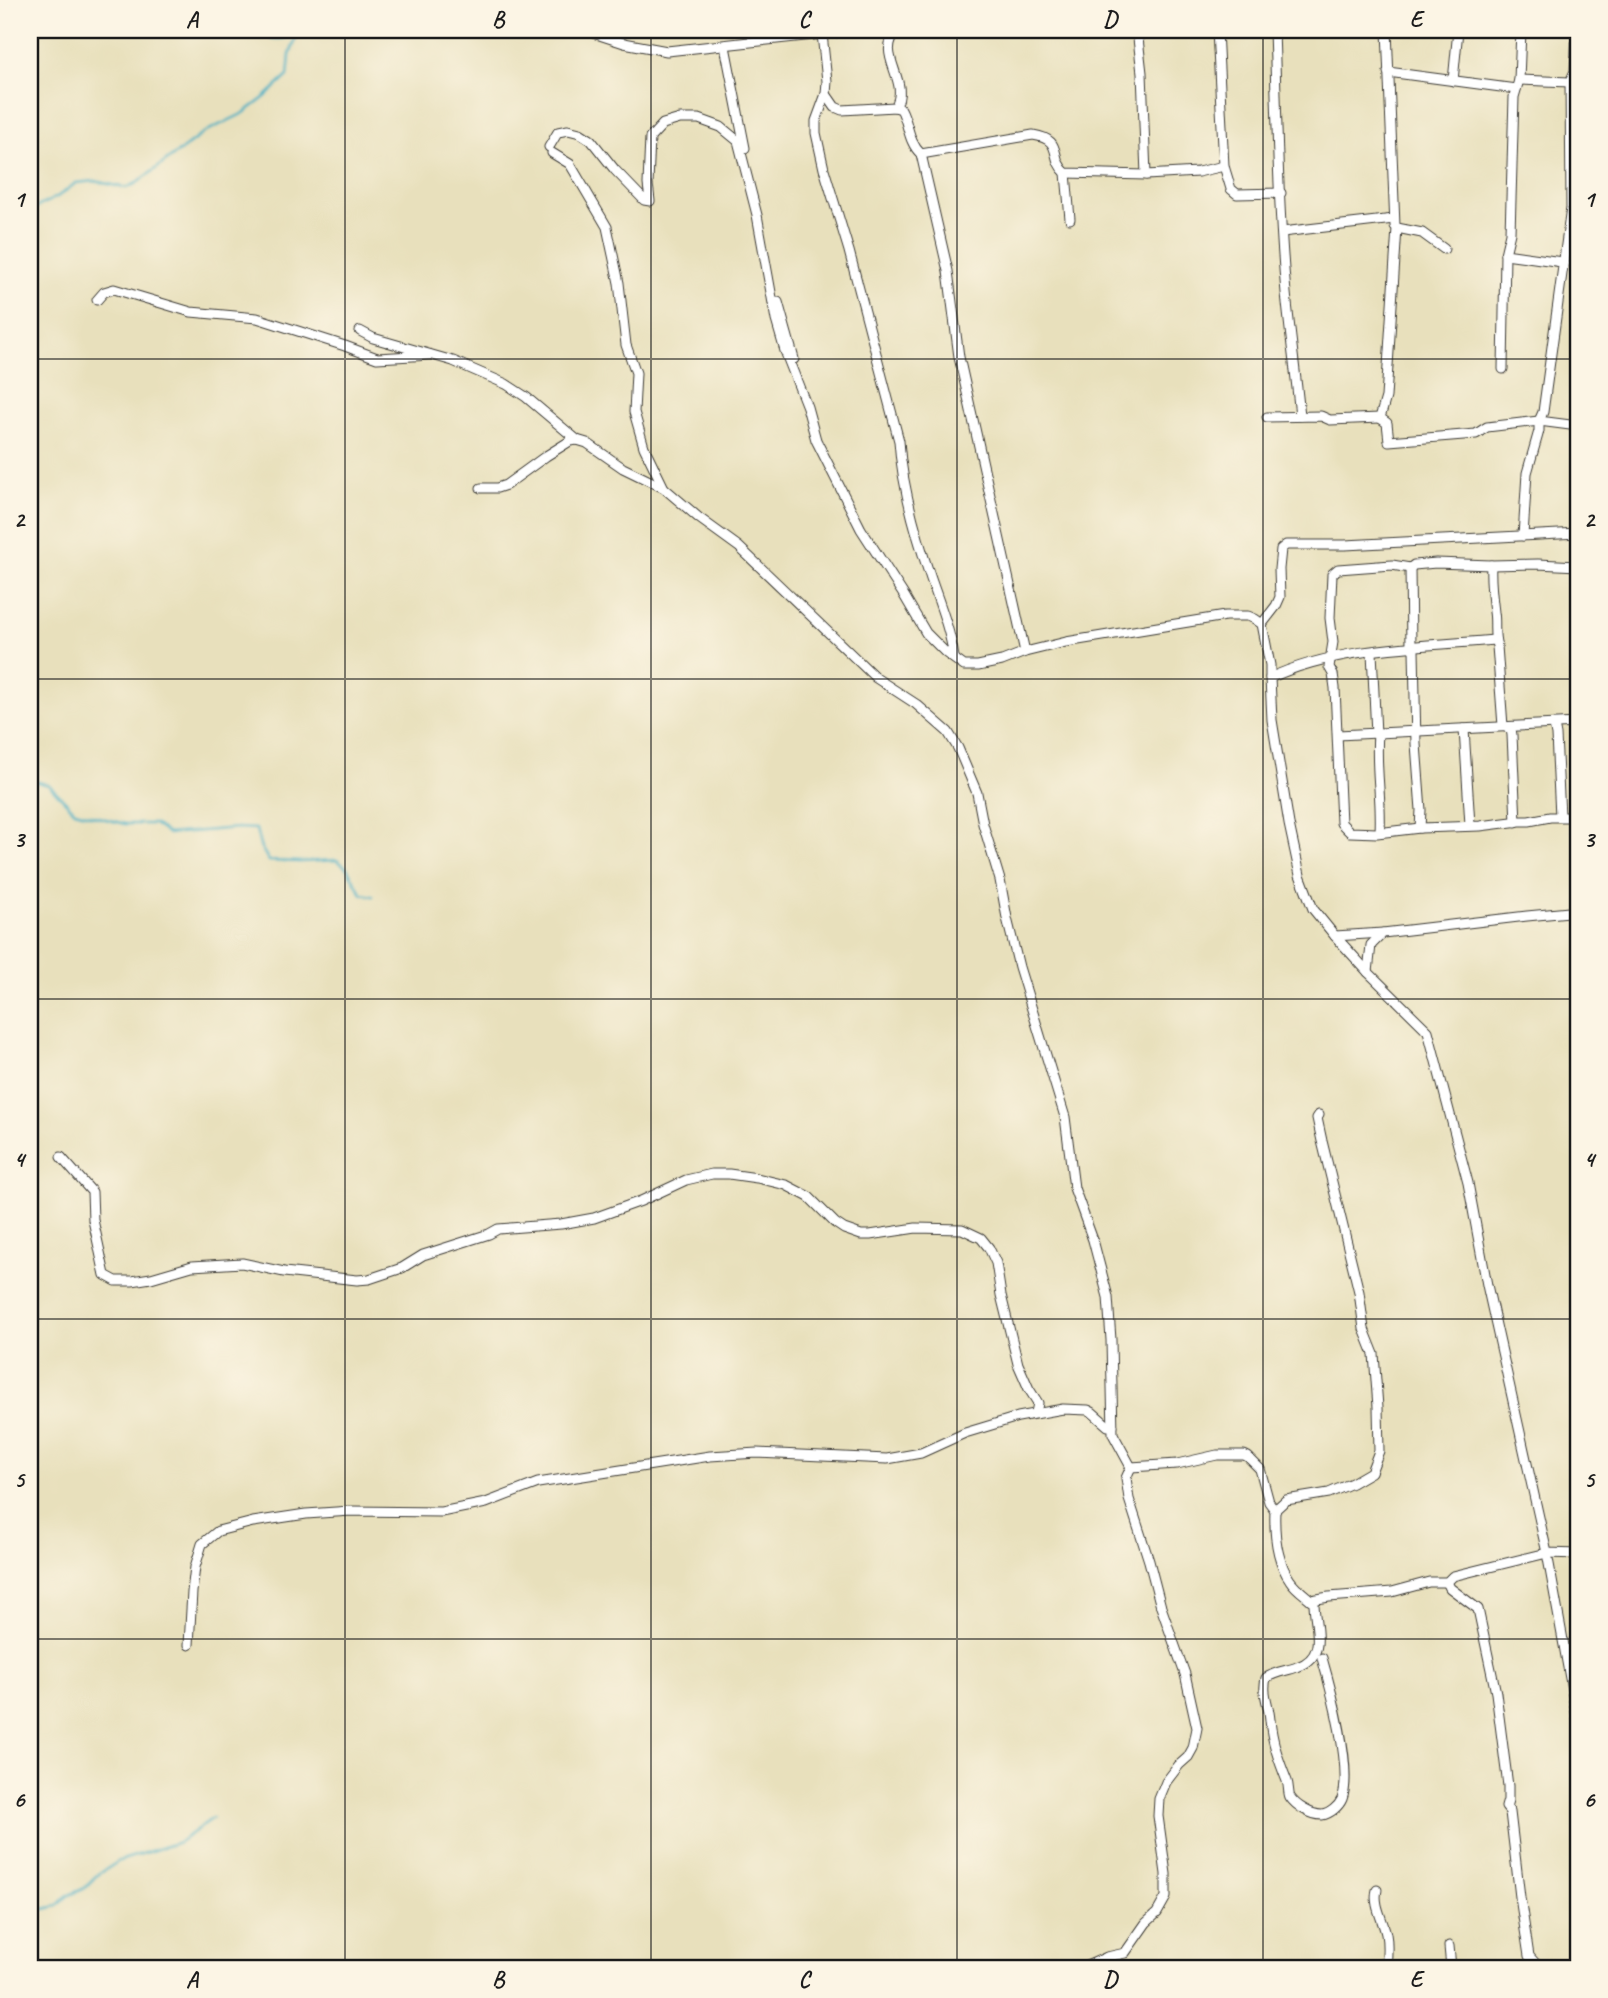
<svg xmlns="http://www.w3.org/2000/svg" width="1608" height="1998" font-family="Caveat,sans-serif">
	<rect width="100%" height="100%" fill="#fcf5e5"/>
	<filter id="ink" filterUnits="userSpaceOnUse"><feTurbulence type="fractalNoise" baseFrequency=".0143" numOctaves="2"/><feDisplacementMap in="SourceGraphic" scale="14" xChannelSelector="R" yChannelSelector="G"/><feConvolveMatrix kernelMatrix="1 2 1 2 8 2 1 2 1" color-interpolation-filters="sRGB"/></filter>
	<filter id="wash" filterUnits="userSpaceOnUse"><feTurbulence type="fractalNoise" baseFrequency=".00686" numOctaves="4" result="noise"/><feDisplacementMap in="SourceGraphic" scale="28" xChannelSelector="R" yChannelSelector="G"/><feGaussianBlur stdDeviation="1.57" result="paint"/><feColorMatrix in="noise" values="0 0 0 0 0 0 0 0 0 0 0 0 0 0 0 0 0 1.4 0 .05"/><feComposite in="paint" operator="in"/></filter>
	<g filter="url(#wash)">
		<rect width="100%" height="100%" fill="#e8e0bc"/>
		<g fill="none" stroke-linecap="round" stroke-linejoin="round">
			<g stroke="#44aec3" stroke-width="2.5">
				<path d="M 254,30 C 274,45 290,37 312,30"/>
				<polyline points="30,214 35,208 57,197 76,183 95,181 126,188 137,183 205,132 244,113 264,98 288,76 290,55 297,35"/>
				<polyline points="30,780 49,785 75,811 125,824 154,824 168,834 237,828 256,829 260,846 269,861 300,862 337,860 347,868 362,894 373,896"/>
				<polyline points="30,1908 45,1909 57,1906 67,1896 83,1889 96,1876 119,1861 179,1842 213,1818"/>
			</g>
		</g>
	</g>
	<g filter="url(#ink)">
		<g fill="none" stroke-linecap="round" stroke-linejoin="round">
			<g stroke="#3b3934" stroke-width="11">
				<g id="minor">
					<polyline points="584,30 624,43 667,51 861,30"/>
					<polyline points="1137,30 1142,73 1146,175"/>
					<polyline points="1217,30 1224,166"/>
					<path d="M 1274,30 C 1277,117 1278,206 1286,293 C 1290,334 1296,375 1300,416"/>
					<polyline points="1387,30 1395,226 1397,228 1386,397 1380,418 1387,423 1389,441 1476,434 1487,427 1539,421 1578,426"/>
					<path d="M 822,34 L 827,81 L 826,94 L 816,121 L 816,133 L 824,169 L 849,251 L 899,441 C 902,487 916,535 931,579 C 940,605 950,630 954,657"/>
					<polyline points="725,46 745,148"/>
					<polyline points="1388,72 1516,89"/>
					<polyline points="1519,80 1570,82"/>
					<polyline points="1453,81 1458,30"/>
					<path d="M 826,94 L 835,107 L 842,110 L 895,107 L 901,109 C 909,124 908,142 921,154 L 948,271 L 959,357 L 1025,652"/>
					<path d="M 895,107 C 912,81 873,54 898,30"/>
					<polyline points="549,147 558,132 568,130 580,133 591,140 615,170 644,200 650,201 648,184 650,138 663,124 680,119 699,119 721,127 738,141 757,215 776,320 785,351 807,407 816,440 861,529 905,597 926,633 946,653 964,666 978,666 1002,661 1025,652 1066,642 1225,616 1248,616 1255,619 1262,624 1270,665 1270,678"/>
					<polyline points="552,153 570,164 607,227 619,283 626,345 636,373 634,412 644,447 663,486"/>
					<path d="M 921,154 L 1033,135 C 1065,140 1048,157 1066,173 L 1146,175 L 1198,172 L 1224,166 L 1231,189 L 1237,194 L 1281,193"/>
					<polyline points="1066,173 1070,219"/>
					<polyline points="1397,228 1422,233 1444,249"/>
					<polyline points="1282,232 1394,219"/>
					<polyline points="1505,254 1562,262"/>
					<polyline points="97,300 104,292 114,289 191,312 257,318 345,346 377,358 430,355"/>
					<polyline points="778,302 794,359"/>
					<polyline points="360,331 373,338 453,361 506,384 526,397 577,440"/>
					<polyline points="1503,369 1505,254 1510,233 1514,97 1519,80 1521,30"/>
					<polyline points="1267,417 1321,416 1330,420 1380,418"/>
					<polyline points="481,488 497,488 506,485 546,456 570,441 577,440 587,443 623,468 664,488 699,518 739,547 876,678 916,704 948,732 958,748 977,793 983,824 1000,880 1007,918 1019,967 1065,1117 1074,1188 1093,1240 1108,1297 1111,1340 1113,1434 1131,1467"/>
					<polyline points="1523,536 1527,473 1539,431 1539,421 1543,412 1571,208 1570,82 1575,71 1577,30"/>
					<path d="M 1491,565 C 1490,581 1492,596 1494,612 C 1496,623 1493,635 1497,646 L 1503,726 L 1511,729 L 1512,735 L 1516,822"/>
					<polyline points="1578,566 1538,564 1491,565 1436,563 1414,565 1410,568 1392,565 1338,569 1332,574 1330,618 1333,642 1329,667 1333,674 1335,688 1341,823 1350,832 1377,833 1420,828 1480,826 1520,821 1529,821 1550,817 1570,817 1578,814"/>
					<polyline points="1410,568 1411,647 1414,650 1416,744 1421,810 1420,828"/>
					<polyline points="1262,624 1276,606 1280,597 1279,569 1281,549 1286,545 1345,545 1578,533"/>
					<path d="M 1495,640 C 1424,646 1335,647 1270,678 L 1272,720 L 1289,824 L 1300,875 L 1313,909 L 1335,936 L 1368,972 L 1428,1031 L 1468,1183 L 1487,1285 L 1547,1553 L 1578,1554"/>
					<path d="M 1372,652 L 1376,734 L 1378,734 C 1375,767 1382,799 1380,831"/>
					<polyline points="1554,725 1556,735 1560,816"/>
					<polyline points="1464,729 1470,825"/>
					<polyline points="1338,735 1578,723"/>
					<polyline points="1335,936 1383,933"/>
					<polyline points="1368,972 1371,945 1383,933 1527,916 1569,912 1578,914"/>
					<path d="M 1319,1115 L 1317,1118 L 1322,1141 L 1359,1292 L 1364,1329 L 1374,1354 L 1378,1407 L 1379,1451 L 1371,1472 L 1352,1483 L 1329,1493 L 1286,1500 L 1275,1510 C 1274,1533 1277,1561 1290,1580 C 1295,1588 1304,1594 1311,1600 L 1329,1597 L 1392,1592 L 1429,1582 L 1447,1582 L 1453,1576 L 1547,1553 L 1578,1722"/>
					<polyline points="61,1157 92,1192 93,1220 105,1275 116,1281 132,1281 151,1278 192,1266 242,1263 284,1272 357,1280 369,1279 402,1268 423,1255 489,1234 498,1229 561,1224 594,1218 641,1201 686,1180 712,1174 729,1174 757,1178 786,1185 809,1197 835,1223 844,1229 861,1235 870,1235 916,1228 962,1229 981,1238 989,1248 996,1263 1001,1295 1018,1364 1029,1389 1038,1403 1036,1413"/>
					<polyline points="1131,1467 1177,1464 1217,1455 1244,1455 1248,1457 1260,1469 1269,1502 1275,1510"/>
					<polyline points="1447,1582 1450,1588 1478,1609 1496,1693 1508,1786 1508,1800 1506,1807 1510,1812 1520,1897 1529,1956 1536,1964 1537,1968"/>
					<path d="M 1314,1600 C 1313,1624 1330,1656 1297,1667 C 1287,1671 1276,1671 1266,1678 C 1262,1694 1269,1704 1270,1720 C 1272,1742 1279,1761 1287,1781 C 1289,1786 1288,1793 1290,1797 C 1296,1806 1311,1815 1322,1815 C 1330,1814 1339,1806 1342,1799 C 1353,1770 1331,1689 1322,1658"/>
					<polyline points="189,1645 192,1592 195,1567 202,1544 218,1531 253,1522 306,1514 351,1511 441,1512 486,1503 538,1483 710,1456 757,1453 887,1459 921,1453 965,1433 1018,1417 1063,1409 1088,1410 1092,1412 1108,1426 1113,1426"/>
					<path d="M 1377,1890 C 1373,1904 1383,1920 1386,1934 C 1388,1944 1387,1958 1386,1968"/>
					<polyline points="1449,1946 1451,1968"/>
					<polyline points="1107,1957 1111,1964 1109,1968"/>
					<polyline points="1082,1968 1107,1957 1125,1953 1146,1923 1157,1913 1166,1897 1166,1874 1158,1816 1159,1799 1166,1782 1179,1765 1188,1757 1193,1748 1197,1728 1185,1674 1161,1607 1149,1561 1129,1499 1126,1478 1131,1467"/>
				</g>
			</g>
			<use href="#minor" stroke="#fff" stroke-width="9"/>
		</g>
	</g>
	<path fill="none" stroke="#1c1c1c" stroke-width="2" stroke-opacity="0.55" d="M 345,30 L 345,1968M 651,30 L 651,1968M 957,30 L 957,1968M 1263,30 L 1263,1968M 30,359 L 1578,359M 30,679 L 1578,679M 30,999 L 1578,999M 30,1319 L 1578,1319M 30,1639 L 1578,1639"/>
	<rect width="1608" height="1998" fill="none" stroke="#fcf5e5" stroke-width="77"/>
	<rect x="38" y="38" width="1532" height="1922" fill="none" stroke="#1c1c1c" stroke-width="2.5"/>
	<g font-size="23" text-anchor="middle" font-weight="bold" fill="#1c1c1c">
		<text x="192" y="27">A</text>
		<text x="498" y="27">B</text>
		<text x="804" y="27">C</text>
		<text x="1110" y="27">D</text>
		<text x="1416" y="27">E</text>
		<text x="19" y="207">1</text>
		<text x="1589" y="207">1</text>
		<text x="19" y="527">2</text>
		<text x="1589" y="527">2</text>
		<text x="19" y="847">3</text>
		<text x="1589" y="847">3</text>
		<text x="19" y="1167">4</text>
		<text x="1589" y="1167">4</text>
		<text x="19" y="1487">5</text>
		<text x="1589" y="1487">5</text>
		<text x="19" y="1807">6</text>
		<text x="1589" y="1807">6</text>
		<text x="192" y="1987">A</text>
		<text x="498" y="1987">B</text>
		<text x="804" y="1987">C</text>
		<text x="1110" y="1987">D</text>
		<text x="1416" y="1987">E</text>
	</g>
</svg>
